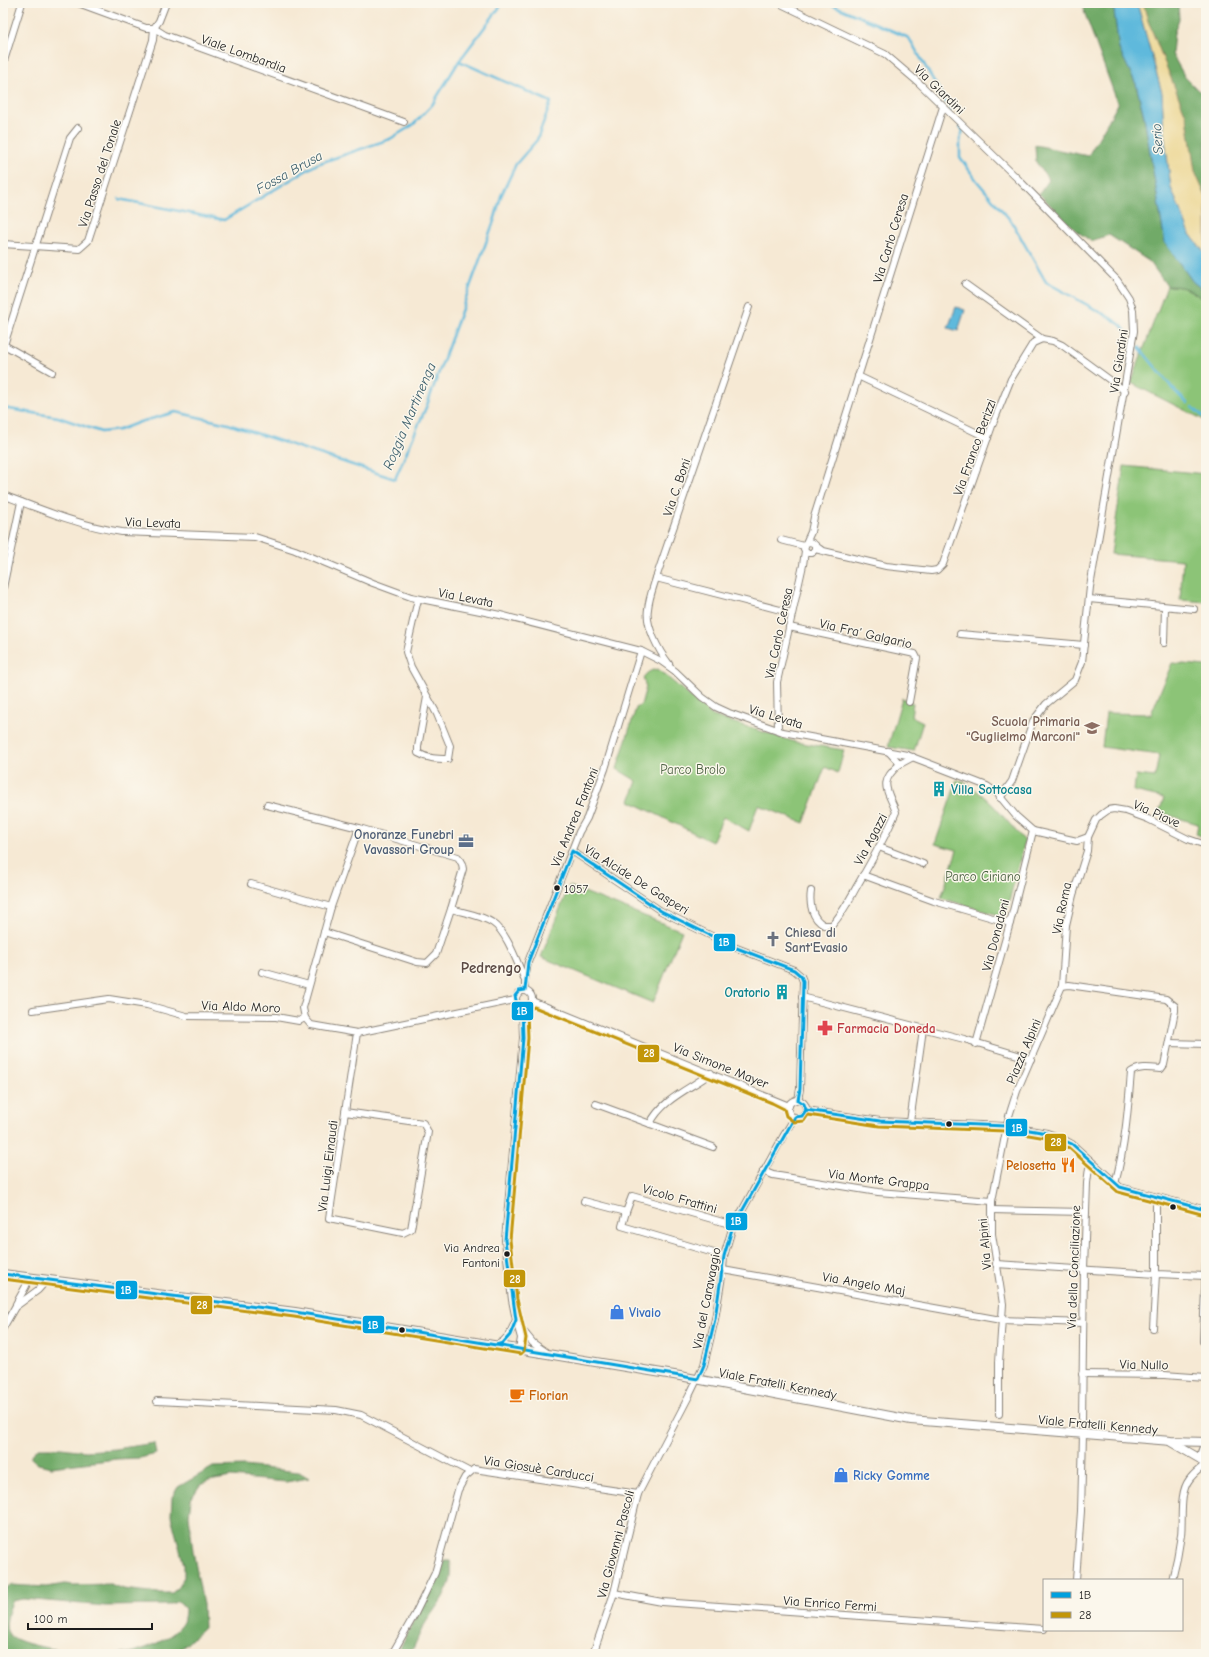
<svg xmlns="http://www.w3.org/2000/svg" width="1209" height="1657" font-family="'Comic Neue',sans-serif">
	<rect width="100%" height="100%" fill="#fbf7ec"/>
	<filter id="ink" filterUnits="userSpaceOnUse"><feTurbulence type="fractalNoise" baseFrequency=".025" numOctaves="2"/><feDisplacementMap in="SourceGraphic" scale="8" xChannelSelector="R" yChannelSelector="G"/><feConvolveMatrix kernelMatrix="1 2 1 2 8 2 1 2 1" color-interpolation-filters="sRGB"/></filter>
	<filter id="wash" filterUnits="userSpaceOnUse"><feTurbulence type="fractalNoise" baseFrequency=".012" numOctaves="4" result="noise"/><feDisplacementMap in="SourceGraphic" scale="16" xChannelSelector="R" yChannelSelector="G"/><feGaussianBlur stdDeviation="0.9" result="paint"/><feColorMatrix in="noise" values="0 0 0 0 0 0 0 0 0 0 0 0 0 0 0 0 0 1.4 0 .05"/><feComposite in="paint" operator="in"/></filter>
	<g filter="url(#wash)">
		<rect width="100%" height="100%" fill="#f6e9d4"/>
		<g fill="#8cc477" stroke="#54704a">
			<path d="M 1167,286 C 1186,286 1192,290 1206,303 L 1206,421 L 1131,383 Z"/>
			<polygon points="1124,466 1206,474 1206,602 1180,600 1183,560 1111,554"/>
			<polygon points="1172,663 1206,666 1206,838 1196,834 1198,824 1159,812 1164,798 1134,791 1136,775 1155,777 1159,755 1102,747 1106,713 1151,714"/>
			<path d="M 658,669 L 713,716 L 795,742 L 844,750 L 838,773 L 825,767 L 804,823 L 758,805 L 749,831 L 723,817 L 712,842 L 630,801 L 637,781 L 617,769 L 636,708 L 641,705 L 646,687 L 643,678 C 647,672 651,670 658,669 Z"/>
			<polygon points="902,698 913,703 911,716 923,722 914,751 888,747"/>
			<path d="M 957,780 C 983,788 1006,821 1025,841 L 1005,917 L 941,898 L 957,850 L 935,844 Z"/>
			<polygon points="569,886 682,931 653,1003 541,957"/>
		</g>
		<g fill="#71aa68" stroke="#466342">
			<path d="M 1081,3 L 1113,3 L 1119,49 L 1136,84 L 1144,117 L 1165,243 L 1193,282 L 1206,292 L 1206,303 C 1192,290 1186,286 1167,286 L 1150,262 L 1109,235 L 1091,241 L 1075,230 L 1039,194 L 1049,180 L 1036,162 L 1035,145 L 1088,156 L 1118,104 Z"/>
			<polygon points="1143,3 1178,3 1179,19 1174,33 1172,54 1185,77 1199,91 1206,94 1206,197 1195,172 1187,118 1148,21"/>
			<polygon points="154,1443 156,1454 140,1458 117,1459 51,1467 38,1464 30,1457 38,1448 61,1448 86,1451 115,1449"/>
			<path d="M 244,1466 L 299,1472 L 309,1478 L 286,1482 L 231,1477 L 209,1481 L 200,1485 L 191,1499 L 189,1515 L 193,1551 L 203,1604 L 204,1628 L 181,1649 L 170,1654 L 119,1654 C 138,1653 173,1640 183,1622 C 184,1618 185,1613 185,1609 L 178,1601 L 169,1605 L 105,1606 L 23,1599 L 12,1601 C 10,1609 4,1623 7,1631 C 13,1648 87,1653 104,1654 L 3,1654 L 3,1593 L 6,1588 L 11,1585 L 46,1587 L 65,1584 L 73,1585 L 110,1584 L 124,1589 L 158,1593 L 172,1593 L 178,1587 L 184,1577 L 184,1565 L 171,1516 L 172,1497 L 178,1487 L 213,1467 Z"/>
			<path d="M 444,1561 L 450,1561 C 457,1588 434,1607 422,1629 C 418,1637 415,1646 410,1654 L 397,1654 Z"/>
		</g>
		<polygon fill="#eeda9e" stroke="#857b5d" points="1137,3 1143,3 1148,21 1187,118 1195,172 1206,197 1206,255 1190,234 1171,188 1164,132 1162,93"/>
		<g fill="#5fb9dc" stroke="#3e6a7c">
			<polygon points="1113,3 1137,3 1162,93 1164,132 1171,188 1190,234 1206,255 1206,292 1193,282 1165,243 1144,116 1136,84 1119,49"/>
			<polygon points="956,307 965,310 958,331 948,328"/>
		</g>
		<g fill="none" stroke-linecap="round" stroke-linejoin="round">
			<g stroke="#5fb9dc" stroke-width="2.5">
				<polyline points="828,3 909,38 951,111"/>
				<polyline points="960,126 963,131 960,139 960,157 977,181 1012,222 1046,282 1109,317 1121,325 1127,333"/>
				<polyline points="119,199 224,220 317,164 390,139 413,125 432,105 459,61 503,3"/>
				<polyline points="1139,347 1174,390 1187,403"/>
				<polyline points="1192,407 1206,419"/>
				<polyline points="3,408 58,417 101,432 119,430 140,422 176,412 228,424 395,479 427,405 495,218 501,196 516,164 537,140 551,102 459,61"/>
			</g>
		</g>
	</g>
	<g filter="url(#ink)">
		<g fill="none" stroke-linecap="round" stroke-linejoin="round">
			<g stroke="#898278" stroke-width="8">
				<g id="minor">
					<polyline points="78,3 146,28 154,28 165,35 404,122"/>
					<polyline points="779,3 885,54 919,83 1020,181 1117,280 1129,298 1133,310 1134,331 1090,587 1082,662 1075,680 1046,704 1033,721 1012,781 1000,798"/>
					<polyline points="3,64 22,3"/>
					<polyline points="3,244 79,249 88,241 153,40 154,28 159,21 166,3"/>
					<polyline points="965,284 1042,339"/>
					<polyline points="52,372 4,345 70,138 78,128"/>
					<polyline points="858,376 988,438"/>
					<path d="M 3,495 C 42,510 81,526 122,532 L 255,537 L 295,550 L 373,583 L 411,597 L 500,615 L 641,651 L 661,661 L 675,671 L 702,697 L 716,707 L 729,713 L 783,732 L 907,755 L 987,786 L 997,793 L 1016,816 L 1033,831"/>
					<polyline points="781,540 804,546"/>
					<polyline points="806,543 811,532 814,517 943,107"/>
					<path d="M 815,546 L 815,549 L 812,553 L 808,553 L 804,549 L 806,543 C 813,540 815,546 820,549"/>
					<polyline points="815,549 886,566 931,571 937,570 943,564 992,426 1011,379 1033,343 1042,339 1053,341 1062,345 1125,391"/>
					<polyline points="656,578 792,613"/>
					<polyline points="3,588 21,502"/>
					<path d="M 418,599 L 406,652 L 411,667 L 437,714 L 450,746 L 448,759 C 437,759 428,759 418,753 L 418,747 L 427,697"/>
					<polyline points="1089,599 1194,609"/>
					<polyline points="789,627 915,654 917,658 909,702"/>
					<polyline points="960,634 1084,645"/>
					<polyline points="1164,643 1165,607"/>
					<path d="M 669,664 C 659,651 645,626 648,609 C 649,598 653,588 656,578 L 749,307"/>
					<polyline points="778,730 777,682 803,565 805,551"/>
					<polyline points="900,764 913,757"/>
					<polyline points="267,805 359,828 331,907 303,1008 305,1018"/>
					<polyline points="359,828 458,857 462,864 463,869 451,909"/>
					<polyline points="1033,831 1077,841 1088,837"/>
					<polyline points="879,847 923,864"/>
					<polyline points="572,851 661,911 734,947 794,970 801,976 803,981 800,1089 798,1100"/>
					<polyline points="863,875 934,901 1010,923"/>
					<polyline points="251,884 331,907"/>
					<path d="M 811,891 C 809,904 812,919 824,925 L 832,925 C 842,914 850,899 857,886 C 871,862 885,838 896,812 C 888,790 877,783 900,764 L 888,751"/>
					<path d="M 324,932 L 417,962 L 427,963 L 436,954 L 451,909 C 465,913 481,915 493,923 C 507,932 518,965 525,980"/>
					<polyline points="262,972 309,985"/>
					<path d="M 1062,986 L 1069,985 L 1166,999 L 1175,1006 L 1175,1011 L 1164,1065 L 1161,1069 C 1151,1068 1140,1066 1131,1072 C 1128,1110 1125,1147 1115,1184"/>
					<polyline points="525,990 525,980 528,962 579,832 587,818 605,769 641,651"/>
					<circle cx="524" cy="999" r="8"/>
					<polyline points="802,997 964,1039 1031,1059"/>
					<polyline points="532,1001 789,1106"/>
					<polyline points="33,1010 109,999 147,1005 186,1016 276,1017 299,1021 305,1018"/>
					<polyline points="305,1018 311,1025 357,1033 515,1000"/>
					<polyline points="1169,1043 1206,1044"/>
					<polyline points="976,1044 1010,923 1033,831"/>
					<circle cx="797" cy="1109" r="9"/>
					<polyline points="596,1104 713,1147"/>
					<polyline points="806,1110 880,1121 1006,1126 1047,1133 1061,1138 1072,1144 1120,1187 1206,1210"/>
					<polygon points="345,1112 423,1123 428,1132 411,1229 403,1233 329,1218"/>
					<polyline points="345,1112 357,1033"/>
					<polyline points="910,1122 923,1029"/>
					<path d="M 650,1124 C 662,1099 690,1089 711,1073"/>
					<polyline points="763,1171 773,1175 878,1192 992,1201"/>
					<polyline points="584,1201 626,1212 632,1196 733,1225"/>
					<polyline points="992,1210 1086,1212"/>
					<polyline points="626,1212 622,1226 724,1256"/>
					<polyline points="996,1264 1156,1274 1206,1276"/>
					<polyline points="723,1270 1001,1320 1083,1323"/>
					<polyline points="16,1304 26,1286 27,1278"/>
					<polyline points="520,1327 533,1343 546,1352"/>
					<polyline points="3,1328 15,1307 38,1290 46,1281"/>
					<polyline points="1153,1328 1156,1274 1156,1197"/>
					<polyline points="1203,1341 1206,1261"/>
					<path d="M 497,1345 C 508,1340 511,1331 516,1320"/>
					<polyline points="519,1350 521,1338 516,1320 512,1300 505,1240 523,1038 522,1007"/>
					<polyline points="1082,1374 1164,1375 1206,1378"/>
					<polyline points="157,1401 336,1410 361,1415 470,1472"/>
					<polyline points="999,1414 999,1362 1003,1304 992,1234 992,1201 1009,1116 1017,1091 1062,986 1066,925 1073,895 1087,851 1088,837 1096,820 1101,815 1108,810 1114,809 1126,811 1148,819 1188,839 1206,845"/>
					<polyline points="1082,1420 1084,1269 1087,1183 1090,1160"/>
					<polyline points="1076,1580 1081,1511 1083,1434"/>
					<path d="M 1172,1580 C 1176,1565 1179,1550 1181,1535 C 1183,1519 1179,1493 1189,1480 C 1193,1474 1199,1470 1204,1465"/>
					<polyline points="614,1593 662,1602 1044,1629"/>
					<polyline points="392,1654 415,1614 435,1573 458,1490 465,1477 474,1469 638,1494"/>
					<polyline points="593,1654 614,1593 638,1494 689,1396 704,1365 715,1319 723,1270 724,1256 732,1229 784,1135 795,1117"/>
				</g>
			</g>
			<g stroke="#898278" stroke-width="10">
				<g id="tertiary">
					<polyline points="3,1274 295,1312 680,1376 911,1420 1171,1441 1206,1442"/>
					<polyline points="1171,1442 1202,1460"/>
					<path d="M 1206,1444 C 1201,1452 1199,1459 1206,1467"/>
				</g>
			</g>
			<use href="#minor" stroke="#fff" stroke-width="6"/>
			<use href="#tertiary" stroke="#fff" stroke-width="8"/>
			<g stroke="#fbf7ec" stroke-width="6">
				<g id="bus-1">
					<polygon points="572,851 661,911 734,947 794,970 801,976 803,981 800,1089 798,1100 804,1104 806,1110 802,1116 795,1117 732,1229 724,1256 715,1319 704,1365 698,1379 496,1345 503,1343 510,1335 516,1320 505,1240 523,1038 522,1007 517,1004 515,996 519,991 525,990 528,962"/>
					<polyline points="806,1110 880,1121 1006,1126 1047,1133 1072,1144 1120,1187 1206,1210"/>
					<polyline points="3,1274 295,1312 496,1345"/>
				</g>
			</g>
			<g stroke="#fbf7ec" stroke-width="6">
				<polyline id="bus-2" points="3,1279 294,1317 521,1354 524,1351 526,1338 517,1299 510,1240 528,1038 527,1011 534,1007 772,1103 784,1109 786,1116 794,1122 804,1121 808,1115 879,1126 1005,1131 1046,1138 1069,1148 1118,1192 1205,1215"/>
			</g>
			<use href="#bus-1" stroke="#00a0de" stroke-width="3"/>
			<use href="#bus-2" stroke="#c29608" stroke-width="3"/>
		</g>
	</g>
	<defs>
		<g id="school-bare" transform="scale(1.2)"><path d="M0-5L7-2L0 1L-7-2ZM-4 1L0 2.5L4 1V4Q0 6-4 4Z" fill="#8d6e63" stroke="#fbf7ec" stroke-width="2.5" paint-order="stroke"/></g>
		<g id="building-bare" transform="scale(1.2)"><path d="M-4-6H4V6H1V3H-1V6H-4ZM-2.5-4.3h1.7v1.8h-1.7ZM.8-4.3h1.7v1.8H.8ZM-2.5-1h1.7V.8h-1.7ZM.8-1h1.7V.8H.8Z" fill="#0f9aa8" stroke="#fbf7ec" stroke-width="2.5" paint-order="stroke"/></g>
		<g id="office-bare" transform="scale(1.2)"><path d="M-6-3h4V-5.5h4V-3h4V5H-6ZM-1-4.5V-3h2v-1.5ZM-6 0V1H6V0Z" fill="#5c6f8a" stroke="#fbf7ec" stroke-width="2.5" paint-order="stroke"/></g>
		<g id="church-bare" transform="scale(1.2)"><path d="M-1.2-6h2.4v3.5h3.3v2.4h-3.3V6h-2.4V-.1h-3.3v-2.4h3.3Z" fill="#6b7280" stroke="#fbf7ec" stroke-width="2.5" paint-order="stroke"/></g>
		<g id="pharmacy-bare" transform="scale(1.2)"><path d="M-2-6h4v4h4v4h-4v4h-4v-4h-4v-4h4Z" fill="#e0444e" stroke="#fbf7ec" stroke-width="2.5" paint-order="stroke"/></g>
		<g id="restaurant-bare" transform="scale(1.2)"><path d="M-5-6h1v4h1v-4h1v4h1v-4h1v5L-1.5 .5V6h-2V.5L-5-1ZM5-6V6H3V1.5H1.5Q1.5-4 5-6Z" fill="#e8710a" stroke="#fbf7ec" stroke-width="2.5" paint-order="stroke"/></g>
		<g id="shop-bare" transform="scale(1.2)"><path d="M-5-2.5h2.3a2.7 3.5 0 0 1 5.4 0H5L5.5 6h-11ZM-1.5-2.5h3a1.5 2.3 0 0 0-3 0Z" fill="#3f7fe0" stroke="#fbf7ec" stroke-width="2.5" paint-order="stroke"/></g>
		<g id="cafe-bare" transform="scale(1.2)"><path d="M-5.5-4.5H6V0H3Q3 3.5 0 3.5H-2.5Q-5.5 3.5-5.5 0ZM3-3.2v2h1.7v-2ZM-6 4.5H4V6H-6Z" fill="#e8710a" stroke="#fbf7ec" stroke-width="2.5" paint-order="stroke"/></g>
	</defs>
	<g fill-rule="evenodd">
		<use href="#school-bare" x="1092" y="728"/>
		<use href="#building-bare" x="939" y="789"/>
		<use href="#office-bare" x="466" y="841"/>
		<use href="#church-bare" x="773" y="939"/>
		<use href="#building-bare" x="782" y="992"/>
		<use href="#pharmacy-bare" x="825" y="1028"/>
		<use href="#restaurant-bare" x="1068" y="1165"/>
		<use href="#shop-bare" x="617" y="1312"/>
		<use href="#cafe-bare" x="517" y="1395"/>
		<use href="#shop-bare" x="841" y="1475"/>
	</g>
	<g fill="#1c1c1c" stroke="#fbf7ec" stroke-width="1.5">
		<circle cx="557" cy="888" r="3.5"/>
		<circle cx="949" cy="1124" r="3.5"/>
		<circle cx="1173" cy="1207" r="3.5"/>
		<circle cx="507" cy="1254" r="3.5"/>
		<circle cx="402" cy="1330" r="3.5"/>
	</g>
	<g text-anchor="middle" stroke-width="3" stroke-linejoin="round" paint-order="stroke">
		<g font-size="12" fill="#1c1c1c" stroke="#fbf7ec" text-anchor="start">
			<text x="564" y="893">1057</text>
			<text x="500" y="1252" text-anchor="end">Via Andrea<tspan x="500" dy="15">Fantoni</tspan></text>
		</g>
		<g font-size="13" fill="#1c1c1c" stroke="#fbf7ec">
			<text transform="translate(244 53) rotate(20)" y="5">Viale Lombardia</text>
			<text transform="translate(940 89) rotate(44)" y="5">Via Giardini</text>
			<text transform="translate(99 173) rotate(-72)" y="5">Via Passo del Tonale</text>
			<text transform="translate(890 238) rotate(-73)" y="5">Via Carlo Ceresa</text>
			<text transform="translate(1118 361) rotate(-81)" y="5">Via Giardini</text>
			<text transform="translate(974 447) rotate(-70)" y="5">Via Franco Berizzi</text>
			<text transform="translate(676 487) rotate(-71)" y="5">Via C. Boni</text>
			<text transform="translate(153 522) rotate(2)" y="5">Via Levata</text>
			<text transform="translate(466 597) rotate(11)" y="5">Via Levata</text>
			<text transform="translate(778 633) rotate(-78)" y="5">Via Carlo Ceresa</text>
			<text transform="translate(866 633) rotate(13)" y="5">Via Fra' Galgario</text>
			<text transform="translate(776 716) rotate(17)" y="5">Via Levata</text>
			<text transform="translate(1157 813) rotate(24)" y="5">Via Piave</text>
			<text transform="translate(574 817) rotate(-68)" y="5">Via Andrea Fantoni</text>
			<text transform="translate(870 839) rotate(-62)" y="5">Via Agazzi</text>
			<text transform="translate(637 879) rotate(32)" y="5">Via Alcide De Gasperi</text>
			<text transform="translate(1061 908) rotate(-78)" y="5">Via Roma</text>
			<text transform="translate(995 935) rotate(-75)" y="5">Via Donadoni</text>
			<text transform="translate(241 1006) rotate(2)" y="5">Via Aldo Moro</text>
			<text transform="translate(1023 1051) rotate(-67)" y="5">Piazza Alpini</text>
			<text transform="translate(721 1065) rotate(22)" y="5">Via Simone Mayer</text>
			<text transform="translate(327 1166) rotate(-83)" y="5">Via Luigi Einaudi</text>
			<text transform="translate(879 1179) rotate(7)" y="5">Via Monte Grappa</text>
			<text transform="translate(680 1198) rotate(16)" y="5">Vicolo Frattini</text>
			<text transform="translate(984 1244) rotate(-95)" y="5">Via Alpini</text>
			<text transform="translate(1073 1267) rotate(-88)" y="5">Via della Conciliazione</text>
			<text transform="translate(864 1283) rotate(10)" y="5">Via Angelo Maj</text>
			<text transform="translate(706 1298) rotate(-79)" y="5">Via del Caravaggio</text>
			<text transform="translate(1144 1364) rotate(1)" y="5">Via Nullo</text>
			<text transform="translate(778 1383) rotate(11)" y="5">Viale Fratelli Kennedy</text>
			<text transform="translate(1098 1424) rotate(5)" y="5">Viale Fratelli Kennedy</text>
			<text transform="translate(539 1468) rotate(9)" y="5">Via Giosuè Carducci</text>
			<text transform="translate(615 1544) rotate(-75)" y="5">Via Giovanni Pascoli</text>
			<text transform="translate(830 1603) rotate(4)" y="5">Via Enrico Fermi</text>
		</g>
		<g font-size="13" font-weight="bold" fill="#785e54" stroke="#fbf7ec" text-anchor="end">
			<text x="1080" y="726">Scuola Primaria<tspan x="1080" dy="15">"Guglielmo Marconi"</tspan></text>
		</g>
		<g font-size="13" fill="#495f40" stroke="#fbf7ec">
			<text x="693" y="774">Parco Brolo</text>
			<text x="983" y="881">Parco Ciriano</text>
		</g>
		<g font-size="13" font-weight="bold" fill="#0d838f" stroke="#fbf7ec" text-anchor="start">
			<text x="951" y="794">Villa Sottocasa</text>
			<text x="770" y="997" text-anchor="end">Oratorio</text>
		</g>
		<g font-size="13" font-weight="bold" fill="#4e5e75" stroke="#fbf7ec" text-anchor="end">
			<text x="454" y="839">Onoranze Funebri<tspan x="454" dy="15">Vavassori Group</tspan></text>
		</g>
		<g font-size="13" font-weight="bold" fill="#5b616d" stroke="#fbf7ec" text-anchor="start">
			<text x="785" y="937">Chiesa di<tspan x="785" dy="15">Sant'Evasio</tspan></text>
		</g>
		<g font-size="13" font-weight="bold" fill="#be3a42" stroke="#fbf7ec" text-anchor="start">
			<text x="837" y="1033">Farmacia Doneda</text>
		</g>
		<g font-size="13" font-weight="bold" fill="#c56008" stroke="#fbf7ec" text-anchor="end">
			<text x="1056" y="1170">Pelosetta</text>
			<text x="529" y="1400" text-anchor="start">Florian</text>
		</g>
		<g font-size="13" font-weight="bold" fill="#366cbe" stroke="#fbf7ec" text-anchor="start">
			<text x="629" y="1317">Vivaio</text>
			<text x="853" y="1480">Ricky Gomme</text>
		</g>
		<g font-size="14" font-style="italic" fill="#375b69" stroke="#fbf7ec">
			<text transform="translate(1157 139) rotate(-94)" y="5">Serio</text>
			<text transform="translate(289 172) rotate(-29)" y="5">Fossa Brusa</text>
			<text transform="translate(409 416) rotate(-67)" y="5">Roggia Martinenga</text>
		</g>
		<g font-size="15" font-weight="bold" fill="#5a4944" stroke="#fbf7ec">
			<text x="491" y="973">Pedrengo</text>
		</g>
	</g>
	<g stroke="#fbf7ec" stroke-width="1.5">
		<rect x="713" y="933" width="23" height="19" rx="4" fill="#00a0de"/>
		<rect x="511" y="1001" width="23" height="20" rx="4" fill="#00a0de"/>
		<rect x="637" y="1044" width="23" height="19" rx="4" fill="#c29608"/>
		<rect x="1005" y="1118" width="23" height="19" rx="4" fill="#00a0de"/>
		<rect x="1044" y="1133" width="23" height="19" rx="4" fill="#c29608"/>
		<rect x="725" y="1212" width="23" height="19" rx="4" fill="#00a0de"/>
		<rect x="503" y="1269" width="23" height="19" rx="4" fill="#c29608"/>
		<rect x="115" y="1280" width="23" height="20" rx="4" fill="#00a0de"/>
		<rect x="190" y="1295" width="23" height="20" rx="4" fill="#c29608"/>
		<rect x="362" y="1315" width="23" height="19" rx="4" fill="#00a0de"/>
	</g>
	<g font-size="11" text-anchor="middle" font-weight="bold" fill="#fff">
		<text x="724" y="946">1B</text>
		<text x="522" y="1015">1B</text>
		<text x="649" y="1057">28</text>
		<text x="1017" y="1132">1B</text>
		<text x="1056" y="1146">28</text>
		<text x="736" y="1225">1B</text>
		<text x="515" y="1283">28</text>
		<text x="126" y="1294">1B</text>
		<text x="202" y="1309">28</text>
		<text x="373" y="1329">1B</text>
	</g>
	<rect width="1209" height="1657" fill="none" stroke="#fbf7ec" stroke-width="16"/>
	<rect x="1043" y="1579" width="140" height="52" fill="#fbf7ec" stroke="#a29f99"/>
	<rect x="1051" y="1592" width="20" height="6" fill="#00a0de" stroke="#a29f99"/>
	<text x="1079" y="1599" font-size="12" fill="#1c1c1c">1B</text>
	<rect x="1051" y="1612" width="20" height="6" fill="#c29608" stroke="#a29f99"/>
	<text x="1079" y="1619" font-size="12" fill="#1c1c1c">28</text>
	<path d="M28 1623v6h124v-6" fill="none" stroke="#1c1c1c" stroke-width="2"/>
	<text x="34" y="1623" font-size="12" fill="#1c1c1c" stroke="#fbf7ec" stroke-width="3" paint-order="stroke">100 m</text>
</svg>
